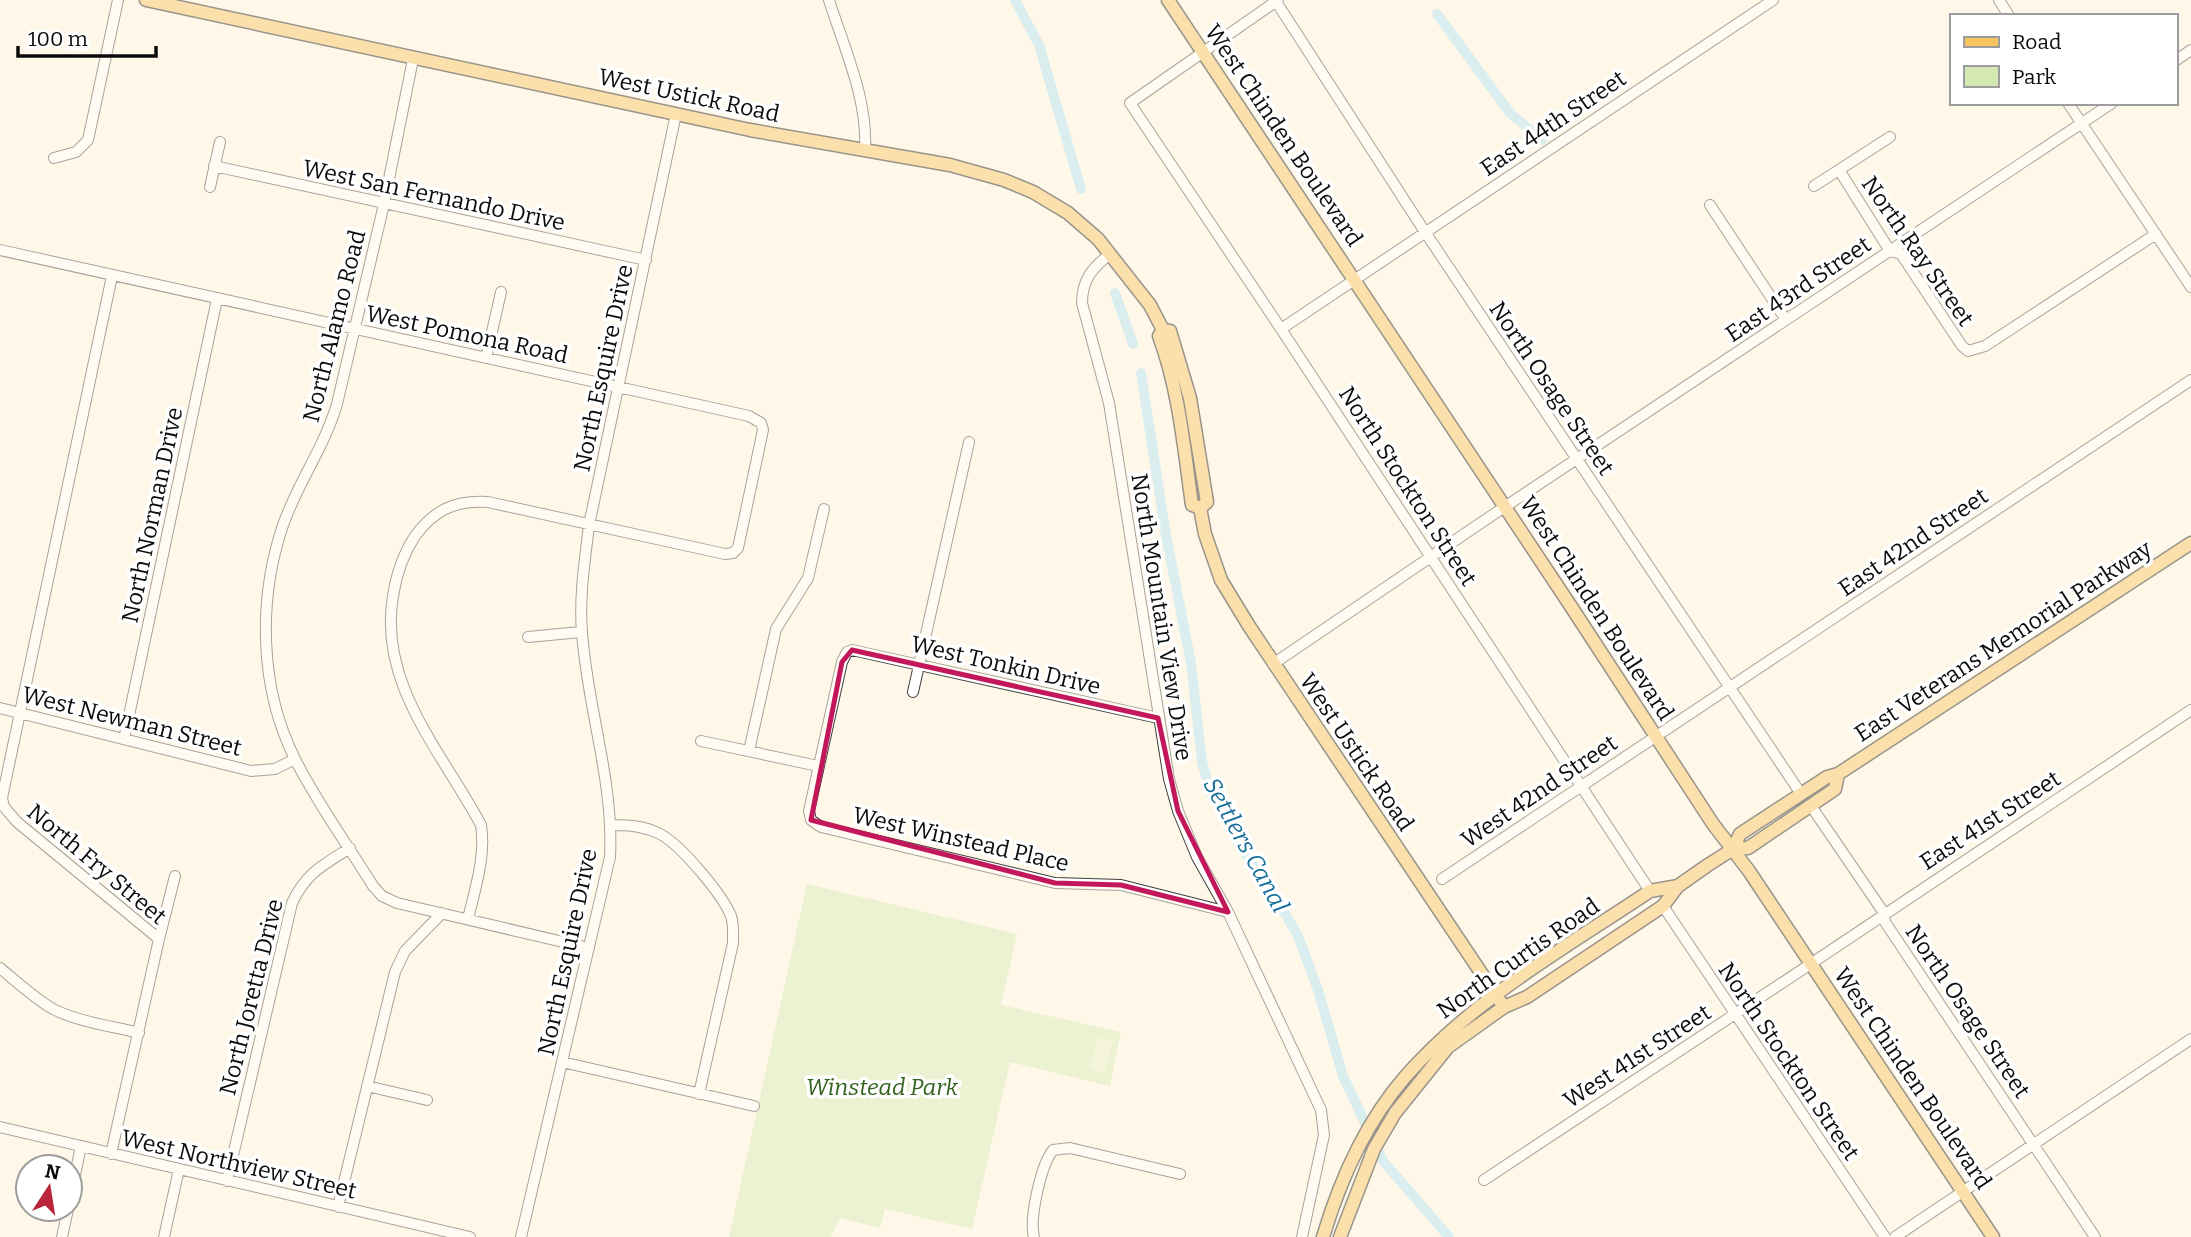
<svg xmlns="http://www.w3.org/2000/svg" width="2191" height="1237" font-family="Bitter,serif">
	<rect width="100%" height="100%" fill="#fff8e9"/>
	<path fill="#d4e8b4" d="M807,884L1017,934L1001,1005L1121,1032L1110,1086L1010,1062L972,1229L885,1209L880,1228L840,1218L831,1237H729Z"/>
	<path fill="#e5efc6" d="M1098,1037L1113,1041L1105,1073L1090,1069Z"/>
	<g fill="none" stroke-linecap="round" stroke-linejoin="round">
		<path stroke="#aee2f5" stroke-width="10" d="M1015,0L1039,45L1081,189
			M1437,14L1510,113L1542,140
			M1115,293L1133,344
			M1141,373L1166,535L1191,663L1202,762L1211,793L1239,845L1279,903L1298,936L1318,990L1343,1076L1383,1161L1449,1237"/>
		<defs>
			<path id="minor" d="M829,0C844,48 868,99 865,150
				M1275,0L1425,232L1801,794
				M1278,0L1130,103L1281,329L1650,891
				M1999,0L2009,16
				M413,59L384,204L337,404C324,448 298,482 283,525C258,599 259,687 295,759C317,803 347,844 373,886L382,896L397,903L589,948
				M2175,61L2191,50
				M2068,103L2191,287
				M54,158L76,152L88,140L118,0
				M214,166L646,260
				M1839,170L1890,251L1901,254L1962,346L1968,351L1985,346L2156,234
				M1814,186L1890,137
				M210,187L220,142
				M1710,205L1786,320
				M0,250L749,416L761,423L763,430L738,548L733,553L725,554L488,502C455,500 434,510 415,536C404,553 396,576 393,596C378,684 442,752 481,825C486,856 475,889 468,919
				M1110,254C1092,268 1082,280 1082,303L1109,403L1169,779L1178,811L1197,857L1228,912L1321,1110L1324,1135L1302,1237
				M1281,329L1773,0
				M486,358L501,292
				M528,637L581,632
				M1273,664L1491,516L2112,103
				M913,692L969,442
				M0,708L251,771L275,769L295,759
				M1158,718L852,650L847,652L842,662L809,811L811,820L821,827L1055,883L1121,885L1228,912
				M124,739L217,299
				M701,741L818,766
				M749,751L776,629L808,578L824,509
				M1811,806L1884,913L1885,922L2095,1237
				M612,825C629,825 644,826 660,834C681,845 722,894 731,916C734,925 733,935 733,943L699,1094
				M1442,879L2191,380
				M1663,906L1885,1237
				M159,939L175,876
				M0,968C17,982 34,998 53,1009C79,1022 111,1026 139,1033
				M562,1062L754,1106
				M367,1086L427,1100
				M0,1127L470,1237
				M111,1154L159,939L17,822L4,807L2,798L112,276
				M1484,1180C1721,1025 1955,867 2191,710
				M227,1181L292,903C306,873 323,865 350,848
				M70,1199L81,1146
				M338,1207L395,972L405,951L442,913
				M62,1237L68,1209
				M164,1237L179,1169
				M521,1237L610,857C614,781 587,707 582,632C579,596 585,560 589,525L676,114
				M1034,1237C1029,1218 1041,1165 1053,1150L1070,1148L1180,1174
				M1895,1237L2191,1039"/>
			<path id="major" d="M146,0L750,130L950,165L1004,180L1033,192L1068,213L1098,239L1150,305L1163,330L1170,331L1190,398L1207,502L1200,508
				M1168,0L1572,608L1713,824L1749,871L1993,1237
				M1163,330L1159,336C1179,390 1184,448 1192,505L1200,508L1205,534L1221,580L1249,626L1504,1007
				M1733,849L1740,834L1827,777L1838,774L2191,543
				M1323,1237C1340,1180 1366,1122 1405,1077C1473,999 1565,948 1650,891L1678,886
				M1340,1237L1374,1149L1395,1113L1448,1047L1504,1007L1527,997L1663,906L1678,886L1708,865L1733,849L1748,848L1835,789L1838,774"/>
		</defs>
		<use href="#minor" stroke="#3e3e3e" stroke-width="12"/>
		<use href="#major" stroke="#1c1c1c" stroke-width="15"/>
		<use href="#minor" stroke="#fff" stroke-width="10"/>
		<use href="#major" stroke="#f7c460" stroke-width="12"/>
	</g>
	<path d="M0 0H2191V1237H0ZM852,650L1158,718L1178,811L1228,912L1121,885L1055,883L811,820L842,662Z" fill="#fff8e9" fill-opacity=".55" fill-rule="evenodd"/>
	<path fill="none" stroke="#c2185b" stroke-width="5" stroke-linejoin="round" d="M852,650L1158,718L1178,811L1228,912L1121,885L1055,883L811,820L842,662Z"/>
	<g text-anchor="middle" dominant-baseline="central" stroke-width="7" stroke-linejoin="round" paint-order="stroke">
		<g font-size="23" fill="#0b0b0b" stroke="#fff">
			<text transform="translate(689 95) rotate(12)">West Ustick Road</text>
			<text transform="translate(1553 123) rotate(-34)">East 44th Street</text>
			<text transform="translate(1284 135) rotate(56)">West Chinden Boulevard</text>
			<text transform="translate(434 195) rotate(12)">West San Fernando Drive</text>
			<text transform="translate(1918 251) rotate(55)">North Ray Street</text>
			<text transform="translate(1798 289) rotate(-34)">East 43rd Street</text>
			<text transform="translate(334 326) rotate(-76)">North Alamo Road</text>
			<text transform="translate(467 334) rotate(12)">West Pomona Road</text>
			<text transform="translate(603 368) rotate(-78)">North Esquire Drive</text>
			<text transform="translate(1552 388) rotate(56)">North Osage Street</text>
			<text transform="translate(1408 486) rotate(57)">North Stockton Street</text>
			<text transform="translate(152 515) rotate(-78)">North Norman Drive</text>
			<text transform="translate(1913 542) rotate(-34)">East 42nd Street</text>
			<text transform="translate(1597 608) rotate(57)">West Chinden Boulevard</text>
			<text transform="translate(1162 617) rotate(81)">North Mountain View Drive</text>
			<text transform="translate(2003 641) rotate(-33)">East Veterans Memorial Parkway</text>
			<text transform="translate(1006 665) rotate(13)">West Tonkin Drive</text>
			<text transform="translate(132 721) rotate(14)">West Newman Street</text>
			<text transform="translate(1357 752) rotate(56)">West Ustick Road</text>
			<text transform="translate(1539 791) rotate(-34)">West 42nd Street</text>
			<text transform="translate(1990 820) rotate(-33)">East 41st Street</text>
			<text transform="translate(961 839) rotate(13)">West Winstead Place</text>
			<text transform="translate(97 864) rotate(40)">North Fry Street</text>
			<text transform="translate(567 952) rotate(-78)">North Esquire Drive</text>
			<text transform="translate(1518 958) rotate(-35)">North Curtis Road</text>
			<text transform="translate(251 997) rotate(-76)">North Joretta Drive</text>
			<text transform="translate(1968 1011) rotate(56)">North Osage Street</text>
			<text transform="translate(1637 1056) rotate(-33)">West 41st Street</text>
			<text transform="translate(1789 1061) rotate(56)">North Stockton Street</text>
			<text transform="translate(1913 1078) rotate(56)">West Chinden Boulevard</text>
			<text transform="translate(239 1164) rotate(13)">West Northview Street</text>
		</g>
		<g font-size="23" font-style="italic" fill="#32611d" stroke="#fff">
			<text x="882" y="1087">Winstead Park</text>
		</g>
		<g font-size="24" font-style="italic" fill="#166e9a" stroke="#fff">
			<text transform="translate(1246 845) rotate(61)">Settlers Canal</text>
		</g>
	</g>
	<rect x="1950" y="14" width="228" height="91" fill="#ffffff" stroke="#9d9d9d" stroke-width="2"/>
	<rect x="1964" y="37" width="35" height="10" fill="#f7c460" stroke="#9d9d9d" stroke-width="2"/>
	<text x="2012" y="49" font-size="21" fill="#0b0b0b">Road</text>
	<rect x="1964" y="66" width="35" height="21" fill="#d4e8b4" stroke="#9d9d9d" stroke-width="2"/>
	<text x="2012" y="84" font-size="21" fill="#0b0b0b">Park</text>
	<g transform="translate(49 1188) rotate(12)"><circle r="33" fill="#ffffff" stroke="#9d9d9d" stroke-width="2"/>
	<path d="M0-5L12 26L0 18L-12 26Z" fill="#b9253b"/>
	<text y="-10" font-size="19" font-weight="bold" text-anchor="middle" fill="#0b0b0b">N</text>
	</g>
	<path d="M18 46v10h138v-10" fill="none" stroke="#0b0b0b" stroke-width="3.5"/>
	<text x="28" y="46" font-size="21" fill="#0b0b0b" stroke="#ffffff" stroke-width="5" paint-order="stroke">100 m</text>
</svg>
